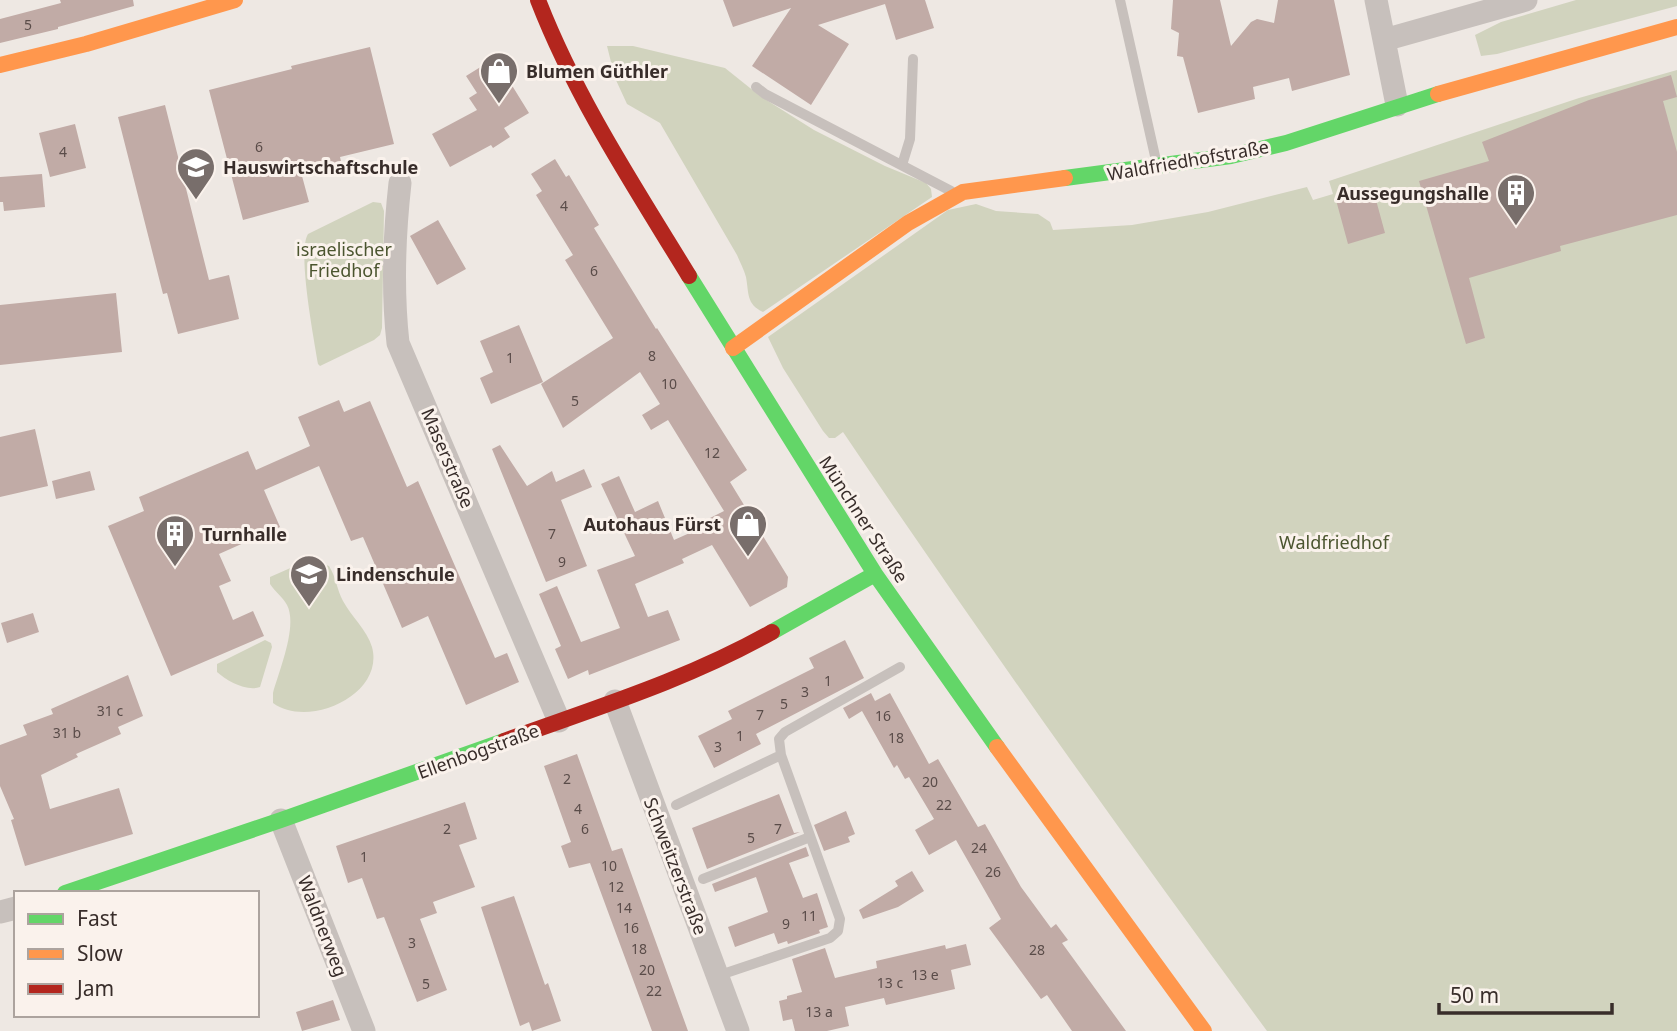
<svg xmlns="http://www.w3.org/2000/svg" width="1677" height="1031" font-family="'Noto Sans',sans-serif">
	<rect width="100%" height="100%" fill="#eee8e3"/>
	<path fill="#d1d3be" d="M1576,0H1677V6L1497,54L1481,56L1475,35L1501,22Z
		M607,46H633L725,68L760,96L814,130L885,166L926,183L931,189L932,197L763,312C746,304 749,293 746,277C744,270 740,262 737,255L660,123L627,104L615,78Z
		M1677,70V1031H1267C1122,834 980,635 843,432L835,438H829L823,431L783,368L768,337L948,210L976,204L996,211L1038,214L1050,222L1053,230L1132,225L1208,212L1307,187L1313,200L1333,194L1329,181L1579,98Z
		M373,202L381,203L384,211L382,328L380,335L374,340L320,366L318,364C314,339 297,251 308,234Z
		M320,563L329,566C336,577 337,590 343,601C351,616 367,630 372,647C385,695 308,729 273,703V693C279,671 298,626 287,605C283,597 275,592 270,584V577L295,566Z
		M265,640L271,643L272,647L260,687C247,692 227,681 217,672V664Z"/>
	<path fill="#c1aba6" d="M60,0H133L134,6L58,27V29L0,43V19L61,3Z
		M723,0H925L934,28L896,40L885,4L818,25L849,44L811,105L752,66L791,8L733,27Z
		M1173,0H1220L1231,46L1251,22L1257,19L1274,23L1278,0H1334L1350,75L1292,91L1289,78L1253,87L1255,99L1198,113L1183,57L1177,56L1179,33L1171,29Z
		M370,47L394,144L340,157L342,166L302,176L309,202L243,220L209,90L292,69L291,66Z
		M495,58L529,113L504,128L510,137L493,148L491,145L450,167L432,134L477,110L469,98L477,93L466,76Z
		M1671,75L1677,97L1663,101L1677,152V215L1560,246L1561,251L1469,278L1485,338L1466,344L1419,181L1489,161L1482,142L1589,100Z
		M165,105L209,280L229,275L239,319L178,334L167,293L163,294L118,117Z
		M75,124L86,168L50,177L39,133Z
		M555,159L566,177L569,175L599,225L594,228L656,329L657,328L747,470L730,482L788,577L787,587L750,607L712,545L682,559L684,563L635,584L648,617L668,610L680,640L589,675L588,670L568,679L555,649L561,646L539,594L557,586L581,642L620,628L597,570L635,556L601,484L619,476L635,512L658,501L674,540L712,523L710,518L724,511L668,420L651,430L642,415L660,404L640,372L563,428L541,384L613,338L565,260L573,255L536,195L542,191L531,174Z
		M42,174L45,207L4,211L3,202H0V177Z
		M1373,189L1385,233L1348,244L1336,200Z
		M438,220L466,269L437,285L410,236Z
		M116,293L122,352L0,365V305Z
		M519,325L543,382L491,404L480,378L493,372L480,341Z
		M339,400L344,412L370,401L407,487L418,481L495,658L507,653L519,682L466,705L428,616L402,628L363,537L351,541L319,466L264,490L280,527L219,554L231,581L219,586L233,620L253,611L264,636L171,676L108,526L144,511L139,497L248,451L256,470L310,446L298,417Z
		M35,429L48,486L0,497V437Z
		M500,445L527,486L552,471L556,482L584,469L592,487L561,500L587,566L546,582L492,449Z
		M90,471L95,490L56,499L52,481Z
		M33,613L39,632L7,643L1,623Z
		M845,640L864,678L756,734L761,744L714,768L698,736L732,719L728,711L814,668L809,658Z
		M128,675L143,716L118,727L121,734L76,754L78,757L41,775L50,809L119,788L133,834L25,866L11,820L14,819L0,786V745L27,735L23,725L53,714L51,709Z
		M871,693L875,701L890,693L929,764L938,759L978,827L985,824L1021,887L1051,928L1056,924L1068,940L1062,943L1126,1031H1072L1047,995L1041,999L989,928L1001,919L956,840L929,855L915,830L934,819L909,777L905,779L897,765L894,768L862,711L849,719L843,708Z
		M577,754L612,851L622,848L688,1031H652L590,863L569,868L561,846L571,842L544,766Z
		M779,794L794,833L800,832L707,869L692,828Z
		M465,802L477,839L459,845L475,887L433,902L437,913L420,919L447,990L417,1002L384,917L377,919L362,878L348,883L336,846Z
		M846,811L855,834L848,837L850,842L824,851L814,825Z
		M806,847L809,856L789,863L803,898L817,893L828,927L819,930L820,933L788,944L787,941L778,944L774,933L735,947L728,927L768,912L756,877L715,892L712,884Z
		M912,871L924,891L898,907L863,919L859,910L898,886L895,881Z
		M514,896L545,985L548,983L561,1021L532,1031L529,1022L520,1026L481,907Z
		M966,944L971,965L951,970L955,989L886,1005L884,998L845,1007L849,1026L827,1031H795L792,1019L783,1021L779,1001L787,999V996L802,992L792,959L825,948L835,978L877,968L876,961L945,945L946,949Z
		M333,1000L340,1020L302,1031L296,1012Z"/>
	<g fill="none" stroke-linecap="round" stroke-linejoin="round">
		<path stroke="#c7c0bc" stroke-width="10" d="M1120,0L1157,165
			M756,87L765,94L951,191
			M902,165L910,139L913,59
			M676,805L781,755
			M703,879L810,837
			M717,976L830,938L838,931L840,919L781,755L779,739L785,732L900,667"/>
		<path stroke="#c7c0bc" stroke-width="23" d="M1376,0L1397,105
			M1384,40L1526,0
			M400,183C394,237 392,289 398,343L559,721
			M615,701L738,1031
			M281,820L364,1031
			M0,912L16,908"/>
		<path stroke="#63d668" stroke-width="16" d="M1065,178L1231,156L1286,143L1438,94
			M689,276L875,574L997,747
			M772,632L875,574
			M65,893L281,820L504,741"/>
		<path stroke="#ff974d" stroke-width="16" d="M0,65L86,44L235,0
			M1438,94L1677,27
			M733,348L908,223L963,192L1065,178
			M997,747L1204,1031"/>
		<path stroke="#b3261e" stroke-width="16" d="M538,0C576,98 634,186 689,276
			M504,741C595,708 687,680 772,632"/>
	</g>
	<defs>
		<symbol id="shop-pin" viewBox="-11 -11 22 30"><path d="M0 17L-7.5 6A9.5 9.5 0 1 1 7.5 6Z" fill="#786e6b" stroke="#faf2ec"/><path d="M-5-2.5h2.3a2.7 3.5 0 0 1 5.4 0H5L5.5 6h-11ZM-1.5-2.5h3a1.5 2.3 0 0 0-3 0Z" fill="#fff"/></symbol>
		<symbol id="school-pin" viewBox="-11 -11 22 30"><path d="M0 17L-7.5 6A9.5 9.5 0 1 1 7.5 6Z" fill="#786e6b" stroke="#faf2ec"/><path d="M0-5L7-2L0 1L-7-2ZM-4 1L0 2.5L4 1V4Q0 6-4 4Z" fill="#fff"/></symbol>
		<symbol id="building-pin" viewBox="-11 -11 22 30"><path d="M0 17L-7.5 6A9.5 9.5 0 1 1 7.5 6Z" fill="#786e6b" stroke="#faf2ec"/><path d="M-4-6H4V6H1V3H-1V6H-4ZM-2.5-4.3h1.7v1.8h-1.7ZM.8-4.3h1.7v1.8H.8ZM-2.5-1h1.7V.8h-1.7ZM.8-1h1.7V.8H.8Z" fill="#fff"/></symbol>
	</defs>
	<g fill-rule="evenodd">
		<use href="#shop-pin" x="477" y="49" width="44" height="60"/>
		<use href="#school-pin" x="174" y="145" width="44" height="60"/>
		<use href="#building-pin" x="1494" y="171" width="44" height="60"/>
		<use href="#shop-pin" x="726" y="502" width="44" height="60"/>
		<use href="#building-pin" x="153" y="512" width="44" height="60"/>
		<use href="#school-pin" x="287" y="552" width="44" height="60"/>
	</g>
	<g text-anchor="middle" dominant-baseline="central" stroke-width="6" stroke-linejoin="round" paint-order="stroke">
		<g font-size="14" fill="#5a4c49">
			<text x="28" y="24">5</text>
			<text x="259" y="146">6</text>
			<text x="63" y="151">4</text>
			<text x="564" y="205">4</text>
			<text x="594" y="270">6</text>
			<text x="652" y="355">8</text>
			<text x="510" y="357">1</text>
			<text x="669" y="383">10</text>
			<text x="575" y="400">5</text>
			<text x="712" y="452">12</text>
			<text x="552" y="533">7</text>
			<text x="562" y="561">9</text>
			<text x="828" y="680">1</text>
			<text x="805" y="691">3</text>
			<text x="784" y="703">5</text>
			<text x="110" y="710">31 c</text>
			<text x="760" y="714">7</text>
			<text x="883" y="715">16</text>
			<text x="67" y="732">31 b</text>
			<text x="740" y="735">1</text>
			<text x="896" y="737">18</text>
			<text x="718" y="746">3</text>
			<text x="567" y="778">2</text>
			<text x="930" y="781">20</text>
			<text x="944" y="804">22</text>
			<text x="578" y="808">4</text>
			<text x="447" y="828">2</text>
			<text x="585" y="828">6</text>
			<text x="778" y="828">7</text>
			<text x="751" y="837">5</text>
			<text x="979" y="847">24</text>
			<text x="364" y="856">1</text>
			<text x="609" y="865">10</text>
			<text x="993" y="871">26</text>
			<text x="616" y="886">12</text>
			<text x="624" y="907">14</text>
			<text x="809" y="915">11</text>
			<text x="786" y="923">9</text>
			<text x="631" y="927">16</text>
			<text x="412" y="942">3</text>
			<text x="639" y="948">18</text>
			<text x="1037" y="949">28</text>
			<text x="647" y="969">20</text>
			<text x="925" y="974">13 e</text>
			<text x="890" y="982">13 c</text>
			<text x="426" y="983">5</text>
			<text x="654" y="990">22</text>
			<text x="819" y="1011">13 a</text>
		</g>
		<g font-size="18" font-weight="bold" fill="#382d2a" stroke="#faf2ec" text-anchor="start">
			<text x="526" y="71">Blumen Güthler</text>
			<text x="223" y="167">Hauswirtschaftschule</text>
			<text x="1489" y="193" text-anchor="end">Aussegungshalle</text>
			<text x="721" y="524" text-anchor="end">Autohaus Fürst</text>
			<text x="202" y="534">Turnhalle</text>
			<text x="336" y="574">Lindenschule</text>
		</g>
		<g font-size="18" fill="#382d2a" stroke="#faf2ec">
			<text transform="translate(1188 160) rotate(-10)">Waldfriedhofstraße</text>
			<text transform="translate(448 458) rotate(67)">Maserstraße</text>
			<text transform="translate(864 519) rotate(57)">Münchner Straße</text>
			<text transform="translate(478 751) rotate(-20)">Ellenbogstraße</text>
			<text transform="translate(676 866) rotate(69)">Schweitzerstraße</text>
			<text transform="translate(323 926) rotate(69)">Waldnerweg</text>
		</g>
		<g font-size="18" fill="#4b552f" stroke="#faf2ec">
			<text x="344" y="249">israelischer<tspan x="344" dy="21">Friedhof</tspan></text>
			<text x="1334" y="542">Waldfriedhof</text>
		</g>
	</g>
	<rect x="14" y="891" width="245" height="126" fill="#faf2ec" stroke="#aca39e" stroke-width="2"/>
	<rect x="28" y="914" width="35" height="10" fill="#63d668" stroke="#aca39e" stroke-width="2"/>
	<text x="77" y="926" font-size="21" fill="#382d2a">Fast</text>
	<rect x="28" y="949" width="35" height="10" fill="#ff974d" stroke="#aca39e" stroke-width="2"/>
	<text x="77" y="961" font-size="21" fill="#382d2a">Slow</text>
	<rect x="28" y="984" width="35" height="10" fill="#b3261e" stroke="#aca39e" stroke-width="2"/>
	<text x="77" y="996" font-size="21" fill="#382d2a">Jam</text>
	<path d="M1439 1003v10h173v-10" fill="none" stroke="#382d2a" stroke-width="3.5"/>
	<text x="1450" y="1003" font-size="21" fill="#382d2a" stroke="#faf2ec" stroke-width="5" paint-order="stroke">50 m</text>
</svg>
